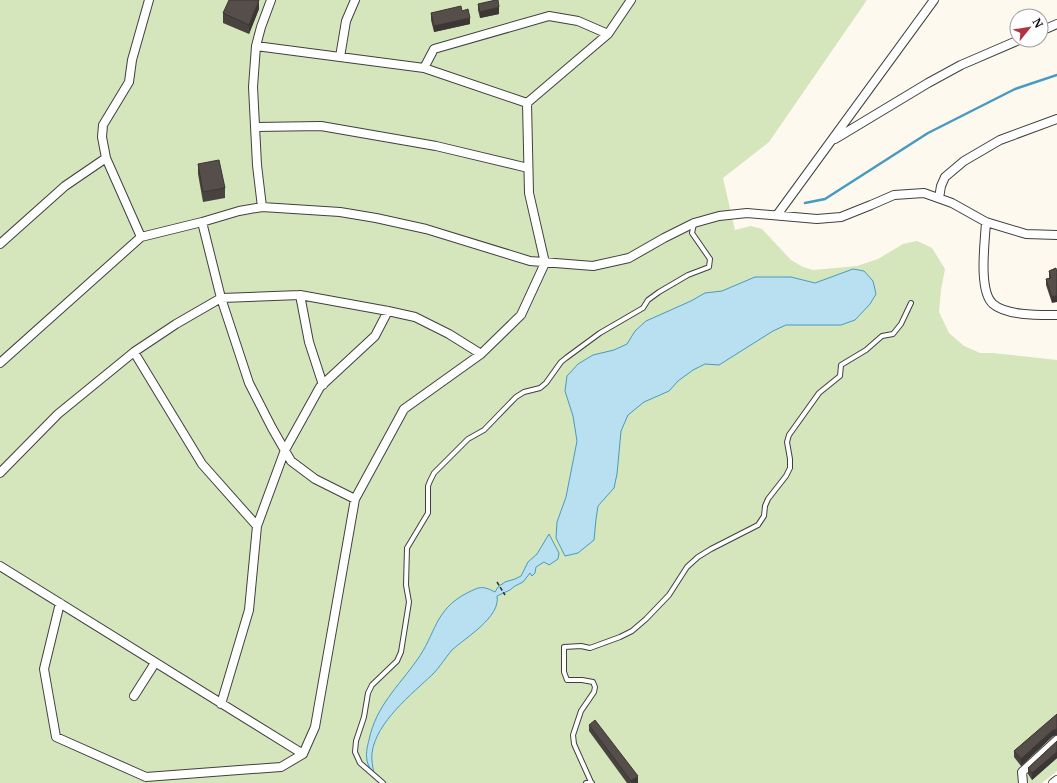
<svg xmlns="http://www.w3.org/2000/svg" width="1057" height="783" font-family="Merriweather,serif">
	<rect width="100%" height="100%" fill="#fdf9ef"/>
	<path fill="#d5e5bc" d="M0,0H867L769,142L723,178L735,230L751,226L762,229L791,260L803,267L813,270L857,266L878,259L903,244L917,241L932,248L945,269L941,290L939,312L949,333L964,346L980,353H994L1057,360V771L1042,783H0Z"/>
	<path fill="#b9e0f0" stroke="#479ac0" d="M853,269L864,271L873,281L876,294L870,304L855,320L841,325H786L773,331L719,365L705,364L693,370L678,381L669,391L644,402L628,415L621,431L617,474L614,488L598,506L596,519L594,540L578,553L565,556L556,538L557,522L566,497L577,441L573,416L565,391L567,376L578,364L593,355L614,350L627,344L635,331L646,321L691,301L705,293L722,291L755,277H791L815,283Z
		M549,534L559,553L558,559L549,565L544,562L536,567L535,573L532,576L530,573L523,582L515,586L510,590L497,596C501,617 465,638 452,650C445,658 440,667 433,674C412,694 376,722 372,753C371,760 373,767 374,774C372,771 369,767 368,764C365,756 367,747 369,740C376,706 398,687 417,660C436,634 434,610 467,593C479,587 482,585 495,592L498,587L505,582L515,579L521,576L528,562L537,554Z"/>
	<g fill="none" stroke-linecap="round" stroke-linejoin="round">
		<path stroke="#479ac0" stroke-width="2.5" d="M805,203L825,199L928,133L1015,89L1057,75"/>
		<defs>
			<path id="service" d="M591,782L574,744L573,735L581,711L594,692L595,687L593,682L582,680H567L564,672V647L581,646L590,648L620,637L632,631L646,619L669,595L687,567L698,557L711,549L758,525L764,516L765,506L768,499L786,476L790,468V459L787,442L789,435L819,393L840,376L841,365L866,350L882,336L893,334L901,324L911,303
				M383,783L360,763L355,752L356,741L364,717L368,693L372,685L397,661L401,652L409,602L406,585L407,548L428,513V486L430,481L434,473L468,439L484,430L516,397L524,392L540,388L546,383L561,362L566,358L600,333L643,308L648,300L659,292L688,275L709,267L710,259L692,233L694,224
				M586,783H592"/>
			<path id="minor" d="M1041,31L1057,24
				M256,46L424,68L527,103
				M340,57L346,21L355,0
				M424,68L434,49L549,16L578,21L608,34
				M256,127L321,126L436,146L528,168
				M835,139L928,83L961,65L1019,40
				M939,198L941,186L945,177L964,161L1000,140L1057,119
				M262,207L257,165L253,87L256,46L261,27L271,0
				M777,215L934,0
				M202,222L221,298L249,383L272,428L291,461L315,479L355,499
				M986,222C985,241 978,291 993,304C1007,316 1040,315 1057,315
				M141,237L106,158L102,137L103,125L129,82L132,60L149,0
				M0,244L65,186L106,158
				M300,295L309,342L323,385
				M134,352L202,464L257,526
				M0,363L141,237L202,222L239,211L262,207L340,212L376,218L426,229L530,261L593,266L629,258L664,238L694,223L719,216L747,213L817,219L841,217L871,205L894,195L924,193L952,203L986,222L1026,234L1057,235
				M0,473L58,414L134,352L176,324L221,298L300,295L388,311L415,317L449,334L481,354
				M0,566L303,754
				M60,603L44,669L56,737L146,777L281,767L303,754L315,727L355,499L404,409L481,354L521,315L545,263L529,193L527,103L608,34L631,0
				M134,696L155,663
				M221,704L249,610L257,526L285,450L320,387L375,336L388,311
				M1023,783L1022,772L1057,740
				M1053,783L1057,780"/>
		</defs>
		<use href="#service" stroke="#404040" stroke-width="6"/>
		<use href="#minor" stroke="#404040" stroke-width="10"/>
		<path stroke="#2f2f2f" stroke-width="1.5" stroke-dasharray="4 2" stroke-linecap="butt" d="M497,582L505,595"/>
		<use href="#service" stroke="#fff" stroke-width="4"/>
		<use href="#minor" stroke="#fff" stroke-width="8"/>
	</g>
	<path fill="#494340" d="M478,4L499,14L480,18L478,10Z
		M259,9L249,34L223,23V13Z
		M462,11L470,24L434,32L431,20V13Z
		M198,164L225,188V198L203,202L198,174Z
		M1056,268L1052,303L1046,285V279L1049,278V271Z
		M1057,714V735L1053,736L1021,766L1014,757V751Z
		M589,725L638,783H627L589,731Z
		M1057,741V758L1032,780L1028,774V768Z"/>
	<path fill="#3c3734" d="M259,0V9L249,34V25Z
		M499,7V14L480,18V12Z
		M470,18V24L434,32V26Z
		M1057,295V302L1052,303V297Z
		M1057,729V735L1053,736L1021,766V759L1053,730Z
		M1057,752V758L1032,780V773Z
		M638,776V783H631V781Z"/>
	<path fill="#554e4b" stroke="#3c3734" d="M229,0H259L249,25L223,13Z
		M496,0H498L499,7L480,12L478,4Z
		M461,6L462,11L468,9L470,18L434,26L431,13Z
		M219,160L225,188L203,192L198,164Z
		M1056,268L1057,273V295L1052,297L1046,279L1051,278L1049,271Z
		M1057,714V729L1053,730L1021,759L1014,751Z
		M595,720L638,776L631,781L589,725Z
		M1057,741V752L1032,773L1028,768Z"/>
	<g transform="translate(1029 28) rotate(60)"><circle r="19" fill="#ffffff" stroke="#9e9e9e"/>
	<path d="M0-3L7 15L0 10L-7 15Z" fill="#b03343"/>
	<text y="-6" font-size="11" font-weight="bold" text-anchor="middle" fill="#0d0d0d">N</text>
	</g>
</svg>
